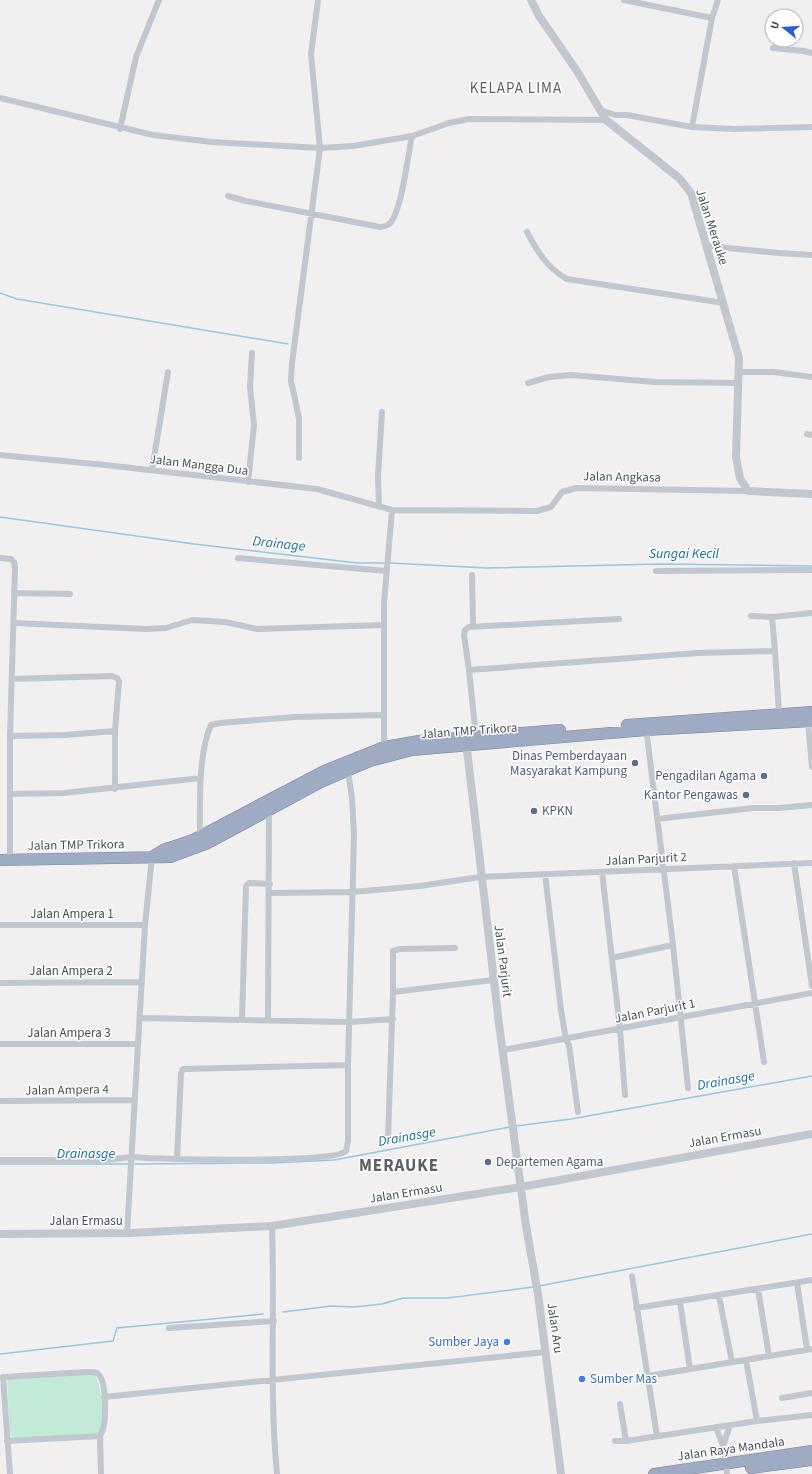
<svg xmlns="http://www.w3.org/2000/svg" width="812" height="1474" font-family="'Source Sans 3',sans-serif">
	<rect width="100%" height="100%" fill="#f1efef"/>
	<path fill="#c2ead7" d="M94,1374C101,1380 105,1419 102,1428C101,1430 98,1433 97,1436L17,1440L12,1437L10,1433L7,1379Z"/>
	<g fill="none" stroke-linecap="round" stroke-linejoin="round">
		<path stroke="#93c7e3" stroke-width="1.5" d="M0,293L17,299L288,344
			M0,517L194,544L357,563H386
			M390,563L487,568L660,564L812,566
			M516,1126L571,1119L812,1076
			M0,1164H130
			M133,1164L270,1163L334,1160L510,1127
			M539,1286L812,1234
			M283,1312L331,1306L354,1307L382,1304L403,1298H448L533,1287
			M0,1354L113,1341L117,1328L263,1314"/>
		<defs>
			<path id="trunk" d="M627,725L812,712
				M152,857L163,850L193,840L324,771L384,747L419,741L560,730
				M0,860L170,857L208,843L321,782L370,761L412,750L646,730L812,721
				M751,1468L812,1460
				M654,1474L812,1451"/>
		</defs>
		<use href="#trunk" stroke="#7786a4" stroke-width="12"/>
		<path stroke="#c1c7cf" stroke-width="6" d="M624,0L712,18
			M773,48L804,51L812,53
			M0,98L153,135L212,142L320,148L353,146L412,136L449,123L469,119L606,120
			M600,110L615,115H627L692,127L734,129L812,127
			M692,127L712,18L718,0
			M120,129L136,57L159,0
			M228,196L246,201L380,227C385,226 388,226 391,222C402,208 408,155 412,136
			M527,232C537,251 547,268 567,279L724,303
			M707,246L779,253L812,255
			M739,372H774L812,377
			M528,383L549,377L571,375L654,382L739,383
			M807,434L812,435
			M0,455L105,465L317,489L392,510L537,511L551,507L562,492L576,488L748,491
			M299,458V418L291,381L292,363L320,148L311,54L318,0
			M152,470L168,372
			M248,482L254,425L250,387L252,353
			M379,506L378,476L382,412
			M0,558L11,559L14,562L15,568L10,736V860
			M238,558L386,571
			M656,571L812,570
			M472,575L473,626
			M15,593L70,594
			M751,616L772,617L812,613
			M772,617L775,651
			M619,619L469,627L465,630L464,635L469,670L698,653L775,651L779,713
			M14,623L146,629L166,628L192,620L225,622L257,629L383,625
			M469,670L476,737
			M12,679L112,676L117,678L119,681L115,731V789
			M808,722L812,767
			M646,728L673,945L688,1088
			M10,736L65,735L115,731
			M384,747V603L392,510
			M10,794L64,793L201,778
			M657,819L753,808H779L812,805
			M200,836C200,805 198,753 211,725L220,723L295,717L383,715
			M794,863L812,986
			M734,866L764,1062
			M602,872L620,1029L625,1095
			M545,874L561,1010L566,1040L569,1045L578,1112
			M270,893L353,892L420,886L480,877L812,863
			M0,925H145
			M612,958L673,945
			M0,983L142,982
			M393,992V951L400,949L455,948
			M140,1018L349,1022L393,1019
			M242,1020L246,886L249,883L270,884
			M268,1020L269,809
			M0,1044H137
			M503,1050L812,993
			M0,1101L134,1100
			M388,1139L393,992L493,980
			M177,1159L181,1073L183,1069L348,1065
			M0,1160H107L130,1157C159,1159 332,1164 346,1151L348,1141V1065L354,835L352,798L348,771
			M272,1226C275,1309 269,1392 277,1474
			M127,1233L145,925L152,857
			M632,1276L657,1436
			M797,1283L807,1349
			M758,1289L769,1356
			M719,1296L732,1362
			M680,1302L690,1369
			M636,1308L812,1280
			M169,1328L274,1321
			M746,1360L757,1421
			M648,1376L812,1349
			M104,1397L546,1352
			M782,1398L812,1393
			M620,1404L626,1441
			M716,1427L723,1446
			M100,1436L101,1474
			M7,1441L100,1436C107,1427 107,1384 99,1375C96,1371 92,1372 87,1372L3,1377L10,1474
			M615,1441H626L757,1421L812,1415
			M727,1474L723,1446L730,1425"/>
		<path stroke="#c1c7cf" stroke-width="8" d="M531,0L539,16L577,71L606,120L679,178L691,193L739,358L736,457L740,478L748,491L812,494
			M466,741L499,1024L526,1226L538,1294L561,1474
			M0,1234L130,1233L272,1226L521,1187L812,1134"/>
		<use href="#trunk" stroke="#9eabc2" stroke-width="11"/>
	</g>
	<g fill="#5c6f8a" stroke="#fff" stroke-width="1.5">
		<circle cx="635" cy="763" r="4"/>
		<circle cx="764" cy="776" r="4"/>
		<circle cx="746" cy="795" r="4"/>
		<circle cx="534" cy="811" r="4"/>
		<circle cx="488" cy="1162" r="4"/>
	</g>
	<g fill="#3f7fe0" stroke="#fff" stroke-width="1.5">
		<circle cx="507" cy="1342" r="4"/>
		<circle cx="582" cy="1379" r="4"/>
	</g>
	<g text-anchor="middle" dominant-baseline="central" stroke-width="3" stroke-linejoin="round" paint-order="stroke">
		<g font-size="13" fill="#494f5a" stroke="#fff">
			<text transform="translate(712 227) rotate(72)">Jalan Merauke</text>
			<text transform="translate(199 465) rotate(7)">Jalan Mangga Dua</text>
			<text transform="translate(622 477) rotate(1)">Jalan Angkasa</text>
			<text transform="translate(469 731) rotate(-4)">Jalan TMP Trikora</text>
			<text transform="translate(76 845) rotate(-1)">Jalan TMP Trikora</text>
			<text transform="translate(646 859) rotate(-3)">Jalan Parjurit 2</text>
			<text x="72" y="914">Jalan Ampera 1</text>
			<text transform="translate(503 961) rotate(83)">Jalan Parjurit</text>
			<text x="71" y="971">Jalan Ampera 2</text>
			<text transform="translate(655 1011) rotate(-11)">Jalan Parjurit 1</text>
			<text x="69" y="1033">Jalan Ampera 3</text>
			<text transform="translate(67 1090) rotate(-1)">Jalan Ampera 4</text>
			<text transform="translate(725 1137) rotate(-10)">Jalan Ermasu</text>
			<text transform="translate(406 1193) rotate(-9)">Jalan Ermasu</text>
			<text x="86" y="1221">Jalan Ermasu</text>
			<text transform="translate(555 1328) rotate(82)">Jalan Aru</text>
			<text transform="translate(731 1449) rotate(-8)">Jalan Raya Mandala</text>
		</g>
		<g font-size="13" fill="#4e5e75" stroke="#fff" text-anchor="end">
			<text x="627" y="756">Dinas Pemberdayaan<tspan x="627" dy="15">Masyarakat Kampung</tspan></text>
			<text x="756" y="776">Pengadilan Agama</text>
			<text x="738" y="795">Kantor Pengawas</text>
			<text x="542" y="811" text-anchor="start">KPKN</text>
			<text x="496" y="1162" text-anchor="start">Departemen Agama</text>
		</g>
		<g font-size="13" fill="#366cbe" stroke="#fff" text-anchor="end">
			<text x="499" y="1342">Sumber Jaya</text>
			<text x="590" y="1379" text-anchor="start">Sumber Mas</text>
		</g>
		<g font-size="14" font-style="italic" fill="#1b6e9b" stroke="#fff">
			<text transform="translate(279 544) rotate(6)">Drainage</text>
			<text x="684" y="554">Sungai Kecil</text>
			<text transform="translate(726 1081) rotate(-10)">Drainasge</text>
			<text transform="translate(407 1137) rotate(-10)">Drainasge</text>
			<text x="86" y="1154">Drainasge</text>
		</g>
		<g font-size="15" letter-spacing="1" fill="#5c5e63" stroke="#fff">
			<text x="516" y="88">KELAPA LIMA</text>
		</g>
		<g font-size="17" font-weight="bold" letter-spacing="1" fill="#5c5e63" stroke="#fff">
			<text x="399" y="1166">MERAUKE</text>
		</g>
	</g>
	<g transform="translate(784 28) rotate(287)"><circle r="19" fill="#ffffff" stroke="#b6b9bd"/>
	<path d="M0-3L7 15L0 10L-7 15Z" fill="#2c5cce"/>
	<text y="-6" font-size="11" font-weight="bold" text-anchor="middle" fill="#494f5a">U</text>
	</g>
</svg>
